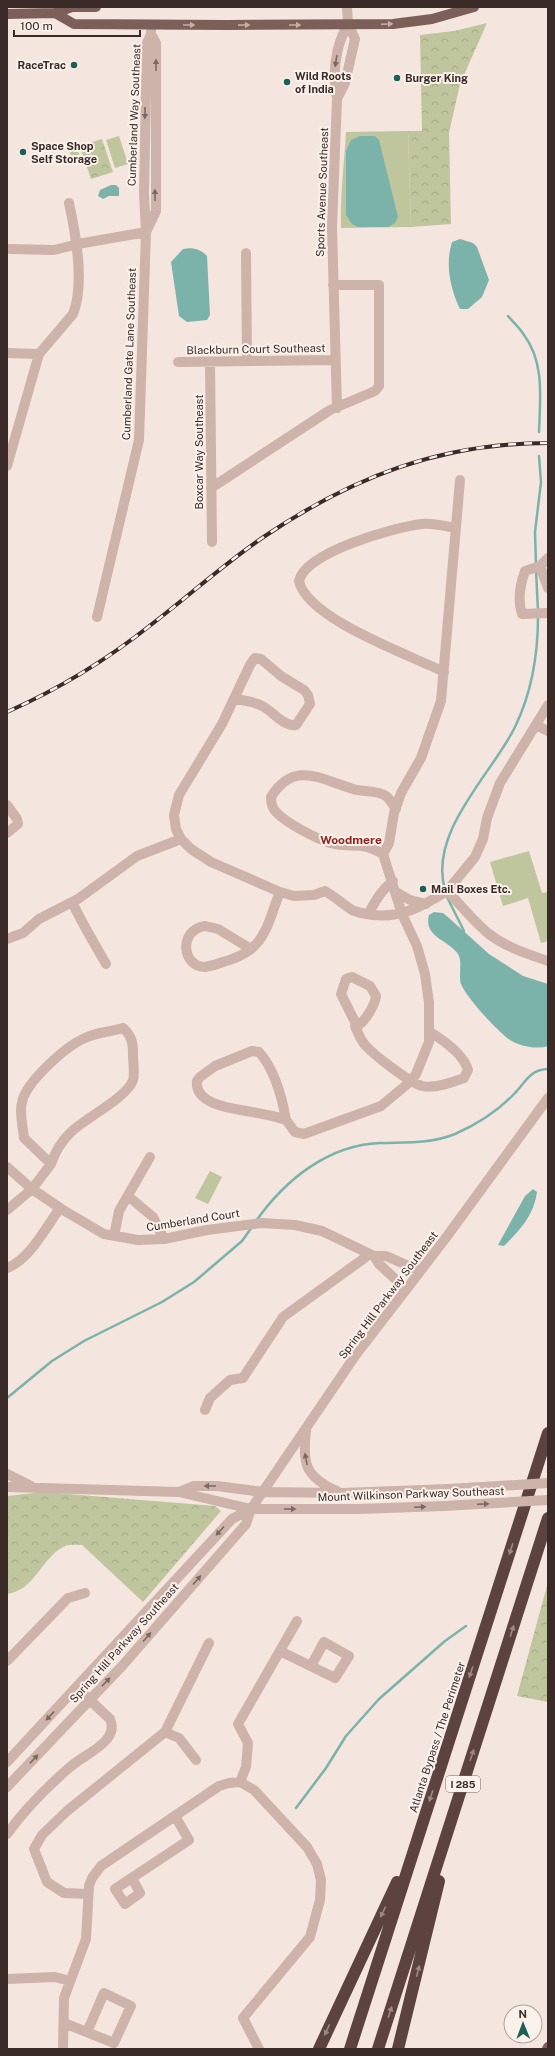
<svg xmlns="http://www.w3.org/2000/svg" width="555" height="2056" font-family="'Public Sans',sans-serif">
	<defs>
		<pattern id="forest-crowns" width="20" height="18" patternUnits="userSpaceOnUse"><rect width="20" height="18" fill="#bfc59d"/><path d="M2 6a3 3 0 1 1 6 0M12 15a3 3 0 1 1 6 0" fill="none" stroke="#a5a987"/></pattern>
	</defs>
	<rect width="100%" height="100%" fill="#f4e6de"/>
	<path fill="#bfc59d" d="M408,131L411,227L341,228C340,195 344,164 346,132Z
		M119,136L128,164L115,168L106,140Z
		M77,147L81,162L73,164L69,149Z
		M529,851L542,893L548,892V941L541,943L528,898L503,906L490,862Z
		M210,1171L222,1177L208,1204L195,1198Z"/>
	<path fill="url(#forest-crowns)" d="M487,23L460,84L449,133L451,224L411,227L408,131H422L420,35L454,31Z
		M102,139L113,172L91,179L80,146Z
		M43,1492L215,1506L221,1511L143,1602L82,1545C76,1545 68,1544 63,1547C41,1559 34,1591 7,1594V1496Z
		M548,1582V1702L517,1696Z"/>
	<path fill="#7bb3ab" d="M360,136H375L379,140L398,217L395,223L388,227H358L352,224L346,215V151L351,140Z
		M111,185H116L119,188V196H109L103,199L98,196L100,190Z
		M460,239L473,243L477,247L489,280L482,297L468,309H460C450,288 445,264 452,242Z
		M183,249C192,247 201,249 207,256L210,315L207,320L187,322L179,316L171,262Z
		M434,912L443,913L449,918L489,954L523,976L548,984V1046C537,1050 519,1046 510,1040C497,1031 466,997 461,984C458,974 463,963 458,954C449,940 423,937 429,915Z
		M533,1189L537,1192C534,1215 520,1230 504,1246L498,1245L525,1196Z"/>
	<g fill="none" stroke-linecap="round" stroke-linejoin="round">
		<path stroke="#7bb3ab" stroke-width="2.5" d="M508,316C513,322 520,328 524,335C545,363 540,399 539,432
			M536,565L535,532L541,482L539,456
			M536,570L538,611
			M445,890C428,832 492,774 515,727C532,692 538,655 538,616
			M447,897L464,931
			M256,1221C285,1180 328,1145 380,1143C406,1142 430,1144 455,1134C478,1124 498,1111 515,1093C521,1087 525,1080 531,1075C535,1071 543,1069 548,1069
			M7,1398L52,1361L84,1341L162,1302L194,1282L242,1241L252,1227
			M296,1808L326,1768L346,1736L379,1699L445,1641L466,1626"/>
		<path stroke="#cdb3a9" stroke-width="10" d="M337,99L345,83L355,39L348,24L347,7
			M146,232L156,211V43L151,34
			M10,249L54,250L78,244L146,232
			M246,253L247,361
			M7,353L39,354L73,314C85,284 76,235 69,203
			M178,362L334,360
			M210,362L212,542
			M337,408L332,227L337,99C332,75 335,46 348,24
			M7,466L39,354
			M211,488L330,410L375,391L379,386V285H333
			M548,558L540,566L525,571C520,585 517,599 522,614L548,613
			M540,566L548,588
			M97,617L139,440L146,232L144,193L147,43L151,34V25
			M444,672C410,655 307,619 299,581C305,552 395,527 422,524C433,523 444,526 455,528
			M536,725L548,731
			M7,805L17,819L18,824L7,833
			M181,839L176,829L174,815L179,795L222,724L250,665L255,658L261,659L281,676L304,690L308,695L310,704L296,725C284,727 273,712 264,707C256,702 243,700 234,699
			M383,854C359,840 352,849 330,843C315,838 286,823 276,812C272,808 271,803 271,797C294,760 320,779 353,789C362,792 378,790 386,796C390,799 393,805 396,809
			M447,891L475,857L483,839L487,818L500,783L548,705
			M396,892L410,900L426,904
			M72,902C82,923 94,943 106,964
			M368,914C375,902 381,890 393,881
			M205,926L218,929L251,949C242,956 234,959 223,962C218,964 211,966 205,967C182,967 178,930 205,926Z
			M7,939L23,933L39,919L78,899L137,856L181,839L191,849L211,862L280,892L294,896L314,895L325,891C334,896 343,904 352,910C358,913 367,914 373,915C402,918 423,906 447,891C461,905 474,922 489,934C506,947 527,954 548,961
			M251,949C268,936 272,910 280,892
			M352,977L370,986L376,996C375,1005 365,1022 357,1026L341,994L346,979Z
			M355,1026C358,1033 360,1039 365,1045C375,1056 409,1082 422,1086C435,1089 453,1082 464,1078L468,1070C464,1055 443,1040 430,1032
			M123,1028C132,1036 133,1043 133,1055C133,1062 135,1073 133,1080C127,1098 83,1119 70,1133C61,1142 55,1152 51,1164L24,1138C23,1127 19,1113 22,1102C26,1082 66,1046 85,1038C97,1032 110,1032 123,1028Z
			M252,1051L259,1052C275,1070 282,1097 286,1120C275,1116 264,1114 252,1112C237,1109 194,1106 197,1081L200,1077L215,1066Z
			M286,1120L295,1132L304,1134L381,1106L411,1081L416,1074L429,1042V1003L425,974L417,946L402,914L383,854L389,843L394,813L401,793L421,758L441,701L460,480
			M7,1167L32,1189L63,1210L104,1234L138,1240L164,1239L207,1230L262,1223L295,1225L322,1231L374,1256H386L420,1271
			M128,1196L153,1217L164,1239
			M7,1210L32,1189L51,1164
			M114,1236L119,1211L150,1157
			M374,1256L379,1264L406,1289
			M7,1268C30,1259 46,1227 60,1208
			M205,1410L210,1398L230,1380L243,1378L283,1317L370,1254
			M306,1431C302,1463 305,1477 337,1491
			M7,1474L31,1486
			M7,1487L179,1492L251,1509H358L444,1506
			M179,1492L194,1486H217L263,1492L342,1493L448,1489
			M280,1651L335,1678L349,1656L324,1642L311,1666
			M7,1661L68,1598L85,1593
			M165,1732L179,1738L196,1760
			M7,1762L232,1519L251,1509
			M240,1782L246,1767L248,1743L238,1724L297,1621
			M7,1787L123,1665L246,1524L251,1509L355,1356L445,1239L548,1098
			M7,1834C25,1809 47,1787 70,1767C80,1758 100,1749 107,1739C112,1733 113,1726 110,1719L77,1688
			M132,1878L140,1893L125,1904L115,1889L189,1840L175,1816
			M88,1894L64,1893L47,1882L34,1849L42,1835L67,1811L165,1732L209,1643
			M7,1979L55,1977L70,1981
			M64,2023L114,2043L131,2006L104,1993L87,2032
			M63,2049L64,1998L86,1939L89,1886L92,1878L101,1866L219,1786L229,1783L240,1782L254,1790L307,1847L317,1864L321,1880L320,1900L310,1937L243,2018L259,2049"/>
		<path stroke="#7d5f5a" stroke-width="10" d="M55,13L74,24L227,25L393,24L432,19L474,7
			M7,14L55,13L72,7H96
			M547,2049L548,2047"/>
		<path stroke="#5c4340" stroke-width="12" d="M319,2049L397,1882
			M350,2049L548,1433
			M378,2049L548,1518
			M398,2049L439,1881"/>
		<defs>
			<path id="rail" d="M7,712C59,689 108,659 152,624C190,595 225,563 265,536C353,477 440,443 548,443"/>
		</defs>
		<use href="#rail" stroke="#3a2b29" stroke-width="4"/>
		<use href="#rail" stroke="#fbf1eb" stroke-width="2.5" stroke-dasharray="8" stroke-linecap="butt"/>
		<path stroke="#cdb3a9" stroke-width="10" d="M448,1489L548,1483
			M444,1506L548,1500"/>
	</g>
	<defs><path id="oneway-solid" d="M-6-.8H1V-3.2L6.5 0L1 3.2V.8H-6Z"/></defs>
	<g fill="#c2afaa">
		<use href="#oneway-solid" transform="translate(387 24) rotate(-2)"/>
		<use href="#oneway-solid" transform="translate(189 25)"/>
		<use href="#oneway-solid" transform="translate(244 25) rotate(-1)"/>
		<use href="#oneway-solid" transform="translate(295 25)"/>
	</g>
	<g fill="#7c6863">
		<use href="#oneway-solid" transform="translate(336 61) rotate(99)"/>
		<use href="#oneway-solid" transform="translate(156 65) rotate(-90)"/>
		<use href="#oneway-solid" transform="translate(145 113) rotate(91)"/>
		<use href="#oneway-solid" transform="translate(155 195) rotate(-91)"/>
		<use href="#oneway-solid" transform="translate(306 1459) rotate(-101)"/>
		<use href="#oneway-solid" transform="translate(210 1486) rotate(180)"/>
		<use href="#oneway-solid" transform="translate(483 1504) rotate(-3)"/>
		<use href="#oneway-solid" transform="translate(420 1507) rotate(-3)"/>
		<use href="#oneway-solid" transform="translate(290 1509)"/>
		<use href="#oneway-solid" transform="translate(220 1531) rotate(132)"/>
		<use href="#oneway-solid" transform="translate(197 1580) rotate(-49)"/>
		<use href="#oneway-solid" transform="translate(147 1637) rotate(-49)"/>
		<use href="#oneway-solid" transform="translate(106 1682) rotate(-46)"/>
		<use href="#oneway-solid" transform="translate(50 1716) rotate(133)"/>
		<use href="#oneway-solid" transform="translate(34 1759) rotate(-47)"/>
	</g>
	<g fill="#9c8984">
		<use href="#oneway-solid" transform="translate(511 1549) rotate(108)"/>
		<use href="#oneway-solid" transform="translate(512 1631) rotate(-72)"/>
		<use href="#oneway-solid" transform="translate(471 1672) rotate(108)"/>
		<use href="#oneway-solid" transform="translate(472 1755) rotate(-72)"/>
		<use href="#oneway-solid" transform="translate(431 1796) rotate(108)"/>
		<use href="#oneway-solid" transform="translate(383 1912) rotate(116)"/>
		<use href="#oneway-solid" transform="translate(418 1971) rotate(-76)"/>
		<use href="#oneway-solid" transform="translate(390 2012) rotate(-72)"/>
		<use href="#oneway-solid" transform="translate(327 2030) rotate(114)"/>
	</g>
	<g fill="#1c5f56" stroke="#fbf1eb" stroke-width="1.5">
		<circle cx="74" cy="65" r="4"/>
		<circle cx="397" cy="78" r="4"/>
		<circle cx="287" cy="82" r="4"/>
		<circle cx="23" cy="152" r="4"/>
		<circle cx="423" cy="889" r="4"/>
	</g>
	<g text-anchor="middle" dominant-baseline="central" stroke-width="4" stroke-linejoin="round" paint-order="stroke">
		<rect fill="#fbf1eb" stroke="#746663" stroke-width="1" x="446" y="1776" width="34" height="16" rx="3"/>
		<g font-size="10" font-weight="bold" fill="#3a2b29">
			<text x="463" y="1784">I 285</text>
		</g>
		<g font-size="11" font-weight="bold" fill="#3a2b29" stroke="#fbf1eb" text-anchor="start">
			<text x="66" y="65" text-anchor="end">RaceTrac</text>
			<text x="295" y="76">Wild Roots<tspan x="295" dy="13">of India</tspan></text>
			<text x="405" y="78">Burger King</text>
			<text x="31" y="146">Space Shop<tspan x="31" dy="13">Self Storage</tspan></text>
			<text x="431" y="889">Mail Boxes Etc.</text>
		</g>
		<g font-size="11" fill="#3a2b29" stroke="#fbf1eb">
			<text transform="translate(134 115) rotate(-88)">Cumberland Way Southeast</text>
			<text transform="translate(322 192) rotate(-88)">Sports Avenue Southeast</text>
			<text transform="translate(256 349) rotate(-1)">Blackburn Court Southeast</text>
			<text transform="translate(129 354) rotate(-88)">Cumberland Gate Lane Southeast</text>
			<text transform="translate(199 452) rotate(-90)">Boxcar Way Southeast</text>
			<text transform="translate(193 1220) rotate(-9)">Cumberland Court</text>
			<text transform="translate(388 1295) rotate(-53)">Spring Hill Parkway Southeast</text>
			<text transform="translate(411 1494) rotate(-2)">Mount Wilkinson Parkway Southeast</text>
			<text transform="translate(124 1643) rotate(-48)">Spring Hill Parkway Southeast</text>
			<text transform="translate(437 1737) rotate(-72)">Atlanta Bypass / The Perimeter</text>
		</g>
		<g font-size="12" font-weight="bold" fill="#8e221d" stroke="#fbf1eb">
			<text x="351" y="840">Woodmere</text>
		</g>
	</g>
	<rect width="555" height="2056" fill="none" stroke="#3a2b29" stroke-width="16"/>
	<g transform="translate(523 2024) rotate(359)"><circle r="19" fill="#fbf1eb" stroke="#aea29d"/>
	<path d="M0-3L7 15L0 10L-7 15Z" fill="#1c5f56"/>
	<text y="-6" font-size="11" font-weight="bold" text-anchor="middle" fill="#3a2b29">N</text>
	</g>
	<path d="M14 30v6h126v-6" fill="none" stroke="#3a2b29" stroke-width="2"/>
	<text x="20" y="30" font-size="12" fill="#3a2b29" stroke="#fbf1eb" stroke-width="3" paint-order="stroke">100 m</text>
</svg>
